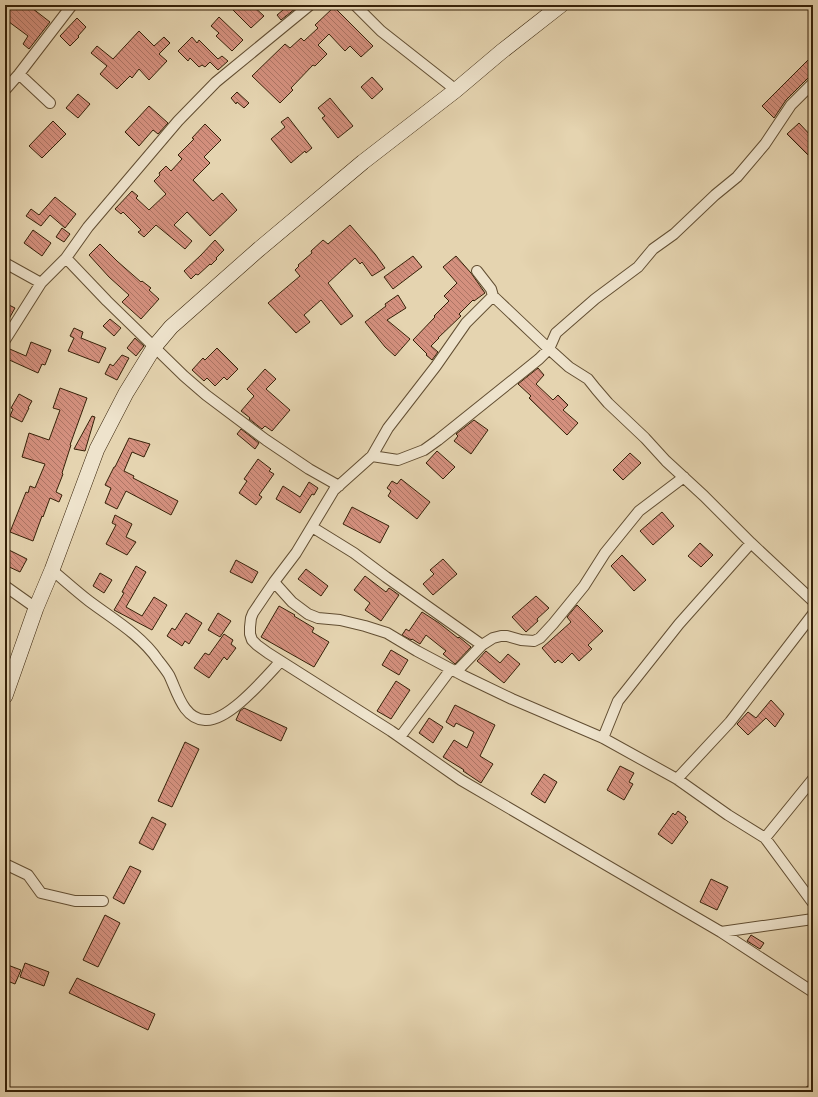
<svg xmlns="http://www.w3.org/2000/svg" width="818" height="1097" font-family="'EB Garamond',serif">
	<defs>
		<pattern id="building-back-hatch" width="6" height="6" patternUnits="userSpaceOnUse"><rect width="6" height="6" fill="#d4907e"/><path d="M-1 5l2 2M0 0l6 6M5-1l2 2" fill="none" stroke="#ad7565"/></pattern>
	</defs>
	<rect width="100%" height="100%" fill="#e5d4b0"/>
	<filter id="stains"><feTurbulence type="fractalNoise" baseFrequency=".005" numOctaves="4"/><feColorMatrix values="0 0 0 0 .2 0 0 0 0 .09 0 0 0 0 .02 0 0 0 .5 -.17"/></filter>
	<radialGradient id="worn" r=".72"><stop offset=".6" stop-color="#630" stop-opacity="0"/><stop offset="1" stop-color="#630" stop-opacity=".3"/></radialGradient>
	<path fill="url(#building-back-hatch)" stroke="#362108" d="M9,5H28L50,22L29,49L23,44L28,36L5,19V11Z
		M235,5H252L264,16L251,28L232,9Z
		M289,5H300L281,20L277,15Z
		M334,7L373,46L361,57L350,46L345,51L329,34L318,45L327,54L315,66L313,65L291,88L293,90L280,103L252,76L285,44L290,48L301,38L304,41L318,28L315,25Z
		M219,17L243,40L232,51L216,36L219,33L211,26Z
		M77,18L86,27L78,36L79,37L70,46L60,36Z
		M139,31L154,46L164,37L170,43L159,54L167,61L149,80L139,69L132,78L130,76L117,89L100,74L107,66L91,53L97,46L113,59Z
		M192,37L197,43L199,40L218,59L222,56L228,61L218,70L210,62L205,67L202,65L199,67L190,58L188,61L178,51Z
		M813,55V77L808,78L786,100L774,118L762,106Z
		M372,77L383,89L372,99L361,87Z
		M237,92L249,103L244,108L237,102L236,104L231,98Z
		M78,94L90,104L78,118L66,108Z
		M330,98L353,126L338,138L322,118L325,116L318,108Z
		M149,106L168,123L158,134L153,130L139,146L125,132Z
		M288,117L312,148L306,153L305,151L291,163L271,139L285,127L281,122Z
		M53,121L66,134L42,158L29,146Z
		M799,123L813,138V160L787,134Z
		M205,124L221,140L204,157L210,163L193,180L213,201L222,193L237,210L210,236L187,212L174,225L192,241L185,249L156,225L144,237L138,232L141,230L123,212L121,214L115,209L132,191L138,196L136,198L149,210L166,194L154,181L160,175L159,173L166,166L171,171L182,159L178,155L194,139L192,138Z
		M55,197L76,214L65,228L50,215L41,226L26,216L31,209L39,215Z
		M350,225L375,254L385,268L372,276L362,262L360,264L355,258L328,283L353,316L341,325L321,300L304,315L310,322L296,333L268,303L300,276L295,270L299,266L298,265L312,253L311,251L323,240L328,244Z
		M62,228L70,234L64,242L56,237Z
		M33,230L51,243L42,256L24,243Z
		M215,240L224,250L216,258L217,259L211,265L210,264L198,275L196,274L191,279L184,271L201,255Z
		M100,244L117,261L141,282L142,281L151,288L149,290L159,299L141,319L122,302L129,295L109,277L89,255Z
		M413,256L422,267L393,289L384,277Z
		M456,256L471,273L485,293L474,301L473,300L459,314L461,316L438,338H439L431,346L438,352L432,360L426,355L427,354L413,340L435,317L434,316L449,301L444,296L457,283L443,267Z
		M398,295L406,308L387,320L410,339L395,356L385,347L365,322L386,306L385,304Z
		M9,305L15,308L5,326V311Z
		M110,319L121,328L114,336L103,326Z
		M74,328L83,332L81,338L106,348L99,363L68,351L74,338L70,336Z
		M135,338L144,346L136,356L127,348Z
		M31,342L51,350L45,365L42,364L38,373L5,358V347L26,356Z
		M217,348L238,369L227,380L224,377L215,386L207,378L204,381L192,370L203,358L205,360Z
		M122,355L129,358L117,380L105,374L110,364L113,366Z
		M538,368L544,375L536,384L553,400L558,395L568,405L563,410L578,423L567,435L529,398L531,396L518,384Z
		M265,369L276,379L266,389L290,410L272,431L265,426L262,429L249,419L250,418L241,411L254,396L247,389Z
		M60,388L87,398L70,445H71L62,473L63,474L56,492L62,495L59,502L50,498L43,517L42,516L33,541L10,532L26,492L28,493L30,486L35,488L45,464L22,457L29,433L49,440L60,410L53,408Z
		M19,394L32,401L28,408H29L22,422L10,416L13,409L11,408Z
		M92,416L95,417L85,451L74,449Z
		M474,420L488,430L471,454L454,441L458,436L456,434Z
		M241,429L259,443L255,449L237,434Z
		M129,438L150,444L144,457L132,452L124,471L134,476L133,478L178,501L171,515L126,491L117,509L105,503L111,488L105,485L114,467H115Z
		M437,451L455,467L443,479L426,463Z
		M630,453L641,463L623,480L613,470Z
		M258,459L271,469L269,471L274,474L259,495L262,497L256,505L239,493L247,481L244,479Z
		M401,479L430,502L417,519L388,496L391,491L387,488L392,481L397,484Z
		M309,482L318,488L314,495L312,494L300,513L276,499L283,486L300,497Z
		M352,507L389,526L380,543L343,524Z
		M662,512L674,526L653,545L640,531Z
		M115,515L132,524L126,537L136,542L127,555L106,544L116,525L112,523Z
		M700,543L713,555L701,567L688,556Z
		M5,548L27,559L20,572L5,565Z
		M622,555L646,580L634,591L611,566Z
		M443,559L457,574L433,595L423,584L434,574L430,570Z
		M236,560L258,572L252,583L230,572Z
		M136,566L146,572L126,607L142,616L154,597L167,605L152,630L114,610L124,593L122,592Z
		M306,569L328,586L321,596L298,579Z
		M100,573L112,580L104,593L93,586Z
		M365,576L386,592L389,588L399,595L381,621L365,610L370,603L354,590Z
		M536,596L549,608L537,619L538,621L526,632L512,617Z
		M577,605L603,631L588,645L592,649L579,661L572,653L562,663L558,660L555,663L542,648L571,622L567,617Z
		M279,606L295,615L294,616L314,628L312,632L329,642L314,667L261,637Z
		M422,612L439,623L458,638L459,637L471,647L455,664L443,654L446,651L426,635L420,644L412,639L411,640L402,635L406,629L409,631Z
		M186,613L202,623L189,644L185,641L182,646L167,636L172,628L175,630Z
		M218,613L231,621L220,637L208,630Z
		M224,634L233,640L231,644L236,648L227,660L224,657L209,678L194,668L205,653L209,655Z
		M391,650L408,660L399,675L382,665Z
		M486,651L500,663L508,654L520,664L504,683L477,661Z
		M396,681L410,690L391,719L377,711Z
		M771,700L784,714L775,727L766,718L748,735L737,724L748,712L756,718Z
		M455,705L495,725L480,756L493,764L481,783L463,771L464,770L443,757L454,740L467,748L474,732L456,723L454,727L446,722Z
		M244,708L287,728L281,741L236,720L240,711Z
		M429,718L443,727L433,743L419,733Z
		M185,742L199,749L172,807L158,801Z
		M620,766L634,773L629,782L633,784L624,800L607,790Z
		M544,774L557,782L545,803L531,794Z
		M678,811L686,817L685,819L688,822L672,844L658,834L673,813L675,815Z
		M152,817L166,824L153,850L139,843Z
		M130,866L141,871L124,904L113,898Z
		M711,879L728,887L717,910L700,902Z
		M105,915L120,923L98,967L83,960Z
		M751,935L764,943L760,949L747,941Z
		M25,963L49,972L44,986L20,977Z
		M5,964L21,970L15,984L5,980Z
		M77,978L155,1014L148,1030L69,993Z"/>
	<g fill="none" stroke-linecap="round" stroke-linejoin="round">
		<defs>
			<path id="street" d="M355,5L381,31L456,90
				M19,74L50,103
				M5,90L19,74L72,5
				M66,258L107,301L184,376L206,395L266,440L309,469L339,486
				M5,263L41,283
				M477,271L491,289L493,296L549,349L569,367L588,379L596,389L608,403L645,438L666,461L704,496L751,543L813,601
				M493,296L466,323L436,366L388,428L372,456L334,490L296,553L274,582L253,613L251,618L250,627V634L252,640L257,645L268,653L391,731L461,780L721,932L813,992
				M5,340L41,283L66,258L88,227L178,121L216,82L310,5
				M372,456L398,460L424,450L438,440L539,359L549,349L556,333L595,299L638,267L653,249L674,234L715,195L737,177L765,144L791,105L813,83
				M312,527L354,553L386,577L482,645L493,638L501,636H507L521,640L534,641L540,638L553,624L584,586L605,553L639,511L684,477
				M52,570C64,580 76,591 89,601C113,619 141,635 158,660C162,665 166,670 169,675C177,691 183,719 205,720C228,722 265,678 280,662
				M274,582L292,602L308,614L318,618L340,620L365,626L387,633L417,651L464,676L512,699L603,738L677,779L728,815L765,838L813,903
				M5,586L36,608
				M456,672L482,645
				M400,737L451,669
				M603,738L618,701L679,624L751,543
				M677,779L730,722L813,614
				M765,838L813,779
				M5,864L28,875L41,893L75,901H103
				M721,932L813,919
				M809,1092L813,1089"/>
			<path id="secondary" d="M5,696L36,608L52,570L97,449L126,393L155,346L171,327L258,250L363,162L456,90L501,52L561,5"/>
		</defs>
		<use href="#street" stroke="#624e32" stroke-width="12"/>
		<use href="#secondary" stroke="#362108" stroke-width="16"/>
		<use href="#street" stroke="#eee3cc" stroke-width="10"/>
		<use href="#secondary" stroke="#eee3cc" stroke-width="15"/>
	</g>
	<rect width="818" height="1097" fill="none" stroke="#e5d4b0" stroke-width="20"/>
	<rect x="6" y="6" width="806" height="1085" fill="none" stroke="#362108" stroke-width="2"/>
	<rect x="10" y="10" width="798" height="1077" fill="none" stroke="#362108"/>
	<rect width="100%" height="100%" filter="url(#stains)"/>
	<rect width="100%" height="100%" fill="url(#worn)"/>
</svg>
